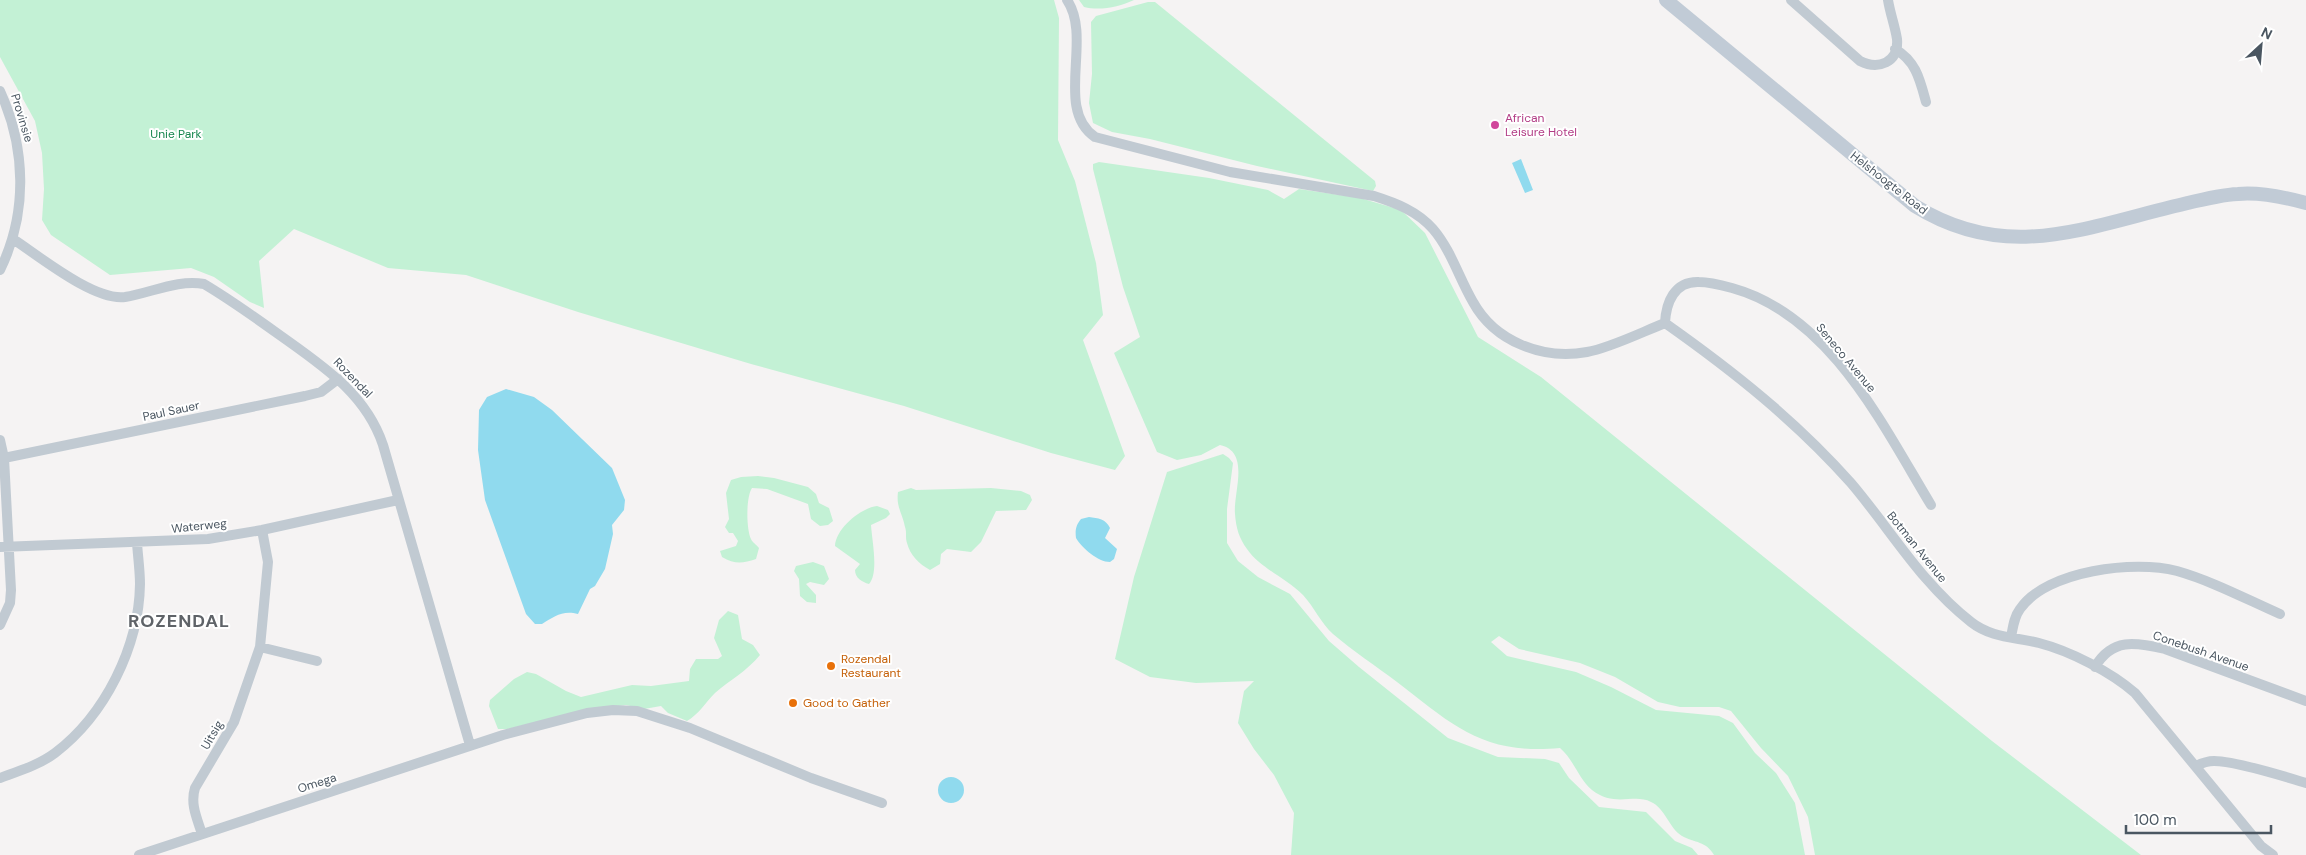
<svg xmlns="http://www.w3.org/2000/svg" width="2306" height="855" font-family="'DM Sans',sans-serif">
	<rect width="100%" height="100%" fill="#f5f3f3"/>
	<path fill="#c3f1d5" d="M0,0H1054L1059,18L1058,140L1075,181L1096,263L1103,315L1083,340L1125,456L1115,470L1051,453L904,406L751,364L578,312L466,275L388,268L294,229L259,261L264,308L250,302L214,277L191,268L110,275L51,235L42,220L44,189L42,153L35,121L0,57Z
		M1079,0H1134C1119,7 1100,11 1084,7Z
		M1148,2H1155L1375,181L1376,186L1373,191L1257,166L1150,139L1112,132L1093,123L1089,103L1092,74L1091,22L1096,16Z
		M1099,162L1209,178L1268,190L1284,199L1299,189L1360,198L1401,210L1425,233L1478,337L1541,377L1992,741L2141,855H1815L1808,817L1788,776L1761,748L1731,711L1719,707H1680L1658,702L1615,677L1580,663L1519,649L1499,636L1491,642L1507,656L1576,672L1611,687L1656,710L1719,716L1733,723L1755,753L1776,773L1795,803L1805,855H1714C1706,841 1695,843 1682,836C1669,828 1665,808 1651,802C1634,793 1615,808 1592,790C1578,778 1574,760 1560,748C1483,755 1454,726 1397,682C1376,666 1353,651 1333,634C1321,623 1314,607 1303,595C1286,578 1260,568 1247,549C1239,538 1236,528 1235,514C1233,492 1251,452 1220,445L1201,455L1177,460L1157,452L1114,353L1140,337L1123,287L1093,169V164Z
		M1223,454L1229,458L1233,463L1227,509V543L1238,561L1258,577L1290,594L1329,641L1359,667L1448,738L1498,757L1545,759L1559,763L1569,778L1599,807L1646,812L1675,841L1692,848L1698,855H1291L1294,813L1274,775L1254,749L1238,723L1244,691L1254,681L1196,683L1150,677L1115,659L1134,577L1167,472Z
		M758,476L774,478L808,487L816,494L819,503L829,508L833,521L828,525L820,526L811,519L808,504L767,489L752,488C746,497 746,528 751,539C752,542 757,545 759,548L756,559C742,564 734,564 722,557L720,551L736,546L738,541L733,533H729L725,527L729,519L726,493L731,480L741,477Z
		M911,488L916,490L991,488L1021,491L1030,495L1032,500L1026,510L996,511L981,542L971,552L947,549L941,554L940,564L930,570C919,564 910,555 907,543C905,538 907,532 905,527C902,512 896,507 898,492Z
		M877,506L888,510L890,514L886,518L871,525C872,541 879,573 869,584C862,582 855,578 855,570L860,564L835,546C836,528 861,508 877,506Z
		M813,562L824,566L829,579L824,585L810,582L806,584L816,595V603L807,602L800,596L799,579L794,571L796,566Z
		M728,611L738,615L742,639L753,645L760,655C747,671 730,680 715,693C706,702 698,715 687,721L668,713L661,706L644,709L626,705L576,712L508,729H498L489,706L490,700L514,679L527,672L536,674L566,691L581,697L632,685L651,686L689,681L690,669L696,659H718L722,656L714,638L719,620Z"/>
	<path fill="#90daee" d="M1521,159L1533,190L1525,193L1512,163Z
		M506,389L534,397L552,410L612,468L625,500L624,510L612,525L613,534L605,569L595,586L590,589L578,614C562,610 554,617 542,624H535L526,614L485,500L478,450L479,410L487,397Z
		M1089,517C1098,518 1106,519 1110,528L1105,538L1117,549L1114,559L1110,562C1098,562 1082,548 1076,538C1075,530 1076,525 1081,519Z
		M938 790a13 13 0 1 1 26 0a13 13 0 1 1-26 0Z"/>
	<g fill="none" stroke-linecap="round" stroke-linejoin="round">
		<path stroke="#c1cad2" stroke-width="10" d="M1067,0C1093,38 1054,109 1095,137L1230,172L1374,196C1396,203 1417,211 1433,229C1451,250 1459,278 1473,302C1495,342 1543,360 1587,352C1610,348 1642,332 1665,323
			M1791,0L1860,61C1878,70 1899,63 1897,39C1895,26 1890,13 1888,0
			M1895,49C1916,61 1920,80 1926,102
			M0,91C26,148 28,213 0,270
			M13,239C39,256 94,301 125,297C151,293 178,279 204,284C231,300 256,318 281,336C323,366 366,394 383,445L470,745
			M1665,323C1733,371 1796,421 1851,483C1891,530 1921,583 1971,622C1991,638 2016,637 2039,643C2070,651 2111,672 2135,693L2261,846L2273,855
			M1665,323C1666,303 1674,281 1699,282C1710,282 1721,285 1732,288C1830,315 1882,424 1931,505
			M0,440L4,458L11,590L10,603L0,625
			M4,458L305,396L321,392L338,379
			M0,547L208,539L262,530L398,500
			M2011,637C2013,627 2014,617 2020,609C2047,570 2135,560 2177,571C2212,581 2246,599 2280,614
			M260,647L317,661
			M2095,667C2112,638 2135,642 2165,649L2306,701
			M2196,766C2202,763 2207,761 2214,761C2236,761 2283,776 2306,783
			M0,778C19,771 39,765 55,753C105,715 139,647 140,584C140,571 138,557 137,543
			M202,834C197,818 190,804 195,788L234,722L260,647L268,562L262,530
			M139,855L503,735L587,713L613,710L637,711L690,728L811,778L882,803"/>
		<path stroke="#c1cbd6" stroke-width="14" d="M1666,0L1915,206C2004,261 2078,230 2171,207C2193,202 2216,195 2238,194C2261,192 2284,197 2306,203"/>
	</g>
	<circle fill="#d1479c" stroke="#fff" stroke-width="2" cx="1495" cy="125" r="5"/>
	<g fill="#e8710a" stroke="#fff" stroke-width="2">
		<circle cx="831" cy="666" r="5"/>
		<circle cx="793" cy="703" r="5"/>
	</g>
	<g text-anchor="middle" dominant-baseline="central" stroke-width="4" stroke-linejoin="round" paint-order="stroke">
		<g font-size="12" fill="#4a5661" stroke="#fff">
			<text transform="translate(22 118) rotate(73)">Provinsie</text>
			<text transform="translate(1889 183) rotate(38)">Helshoogte Road</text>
			<text transform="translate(1846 358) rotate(50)">Seneco Avenue</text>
			<text transform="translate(353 378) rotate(46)">Rozendal</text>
			<text transform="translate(171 411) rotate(-12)">Paul Sauer</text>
			<text transform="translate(199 526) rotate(-6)">Waterweg</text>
			<text transform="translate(1917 547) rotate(51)">Botman Avenue</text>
			<text transform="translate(2201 651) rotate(19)">Conebush Avenue</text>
			<text transform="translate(212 735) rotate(-60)">Uitsig</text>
			<text transform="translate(317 783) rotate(-18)">Omega</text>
		</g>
		<g font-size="12" fill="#b23c85" stroke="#fff" text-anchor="start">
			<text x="1505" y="118">African<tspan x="1505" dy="14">Leisure Hotel</tspan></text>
		</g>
		<g font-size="12" fill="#17864f" stroke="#fff">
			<text x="176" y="134">Unie Park</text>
		</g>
		<g font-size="12" fill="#c56008" stroke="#fff" text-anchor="start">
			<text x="841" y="659">Rozendal<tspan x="841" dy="14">Restaurant</tspan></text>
			<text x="803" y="703">Good to Gather</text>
		</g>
		<g font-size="18" font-weight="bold" letter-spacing="1" fill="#5f6368" stroke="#fff">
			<text x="179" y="621">ROZENDAL</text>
		</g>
	</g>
	<g transform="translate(2261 45) rotate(26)" stroke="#ffffff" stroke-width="4" paint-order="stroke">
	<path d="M0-4L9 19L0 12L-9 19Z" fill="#4a5661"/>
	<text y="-8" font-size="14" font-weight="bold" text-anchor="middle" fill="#4a5661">N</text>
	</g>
	<path d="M2126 825v8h145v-8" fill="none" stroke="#4a5661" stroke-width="2.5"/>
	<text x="2134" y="825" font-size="15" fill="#4a5661" stroke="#ffffff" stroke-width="4" paint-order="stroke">100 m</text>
</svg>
